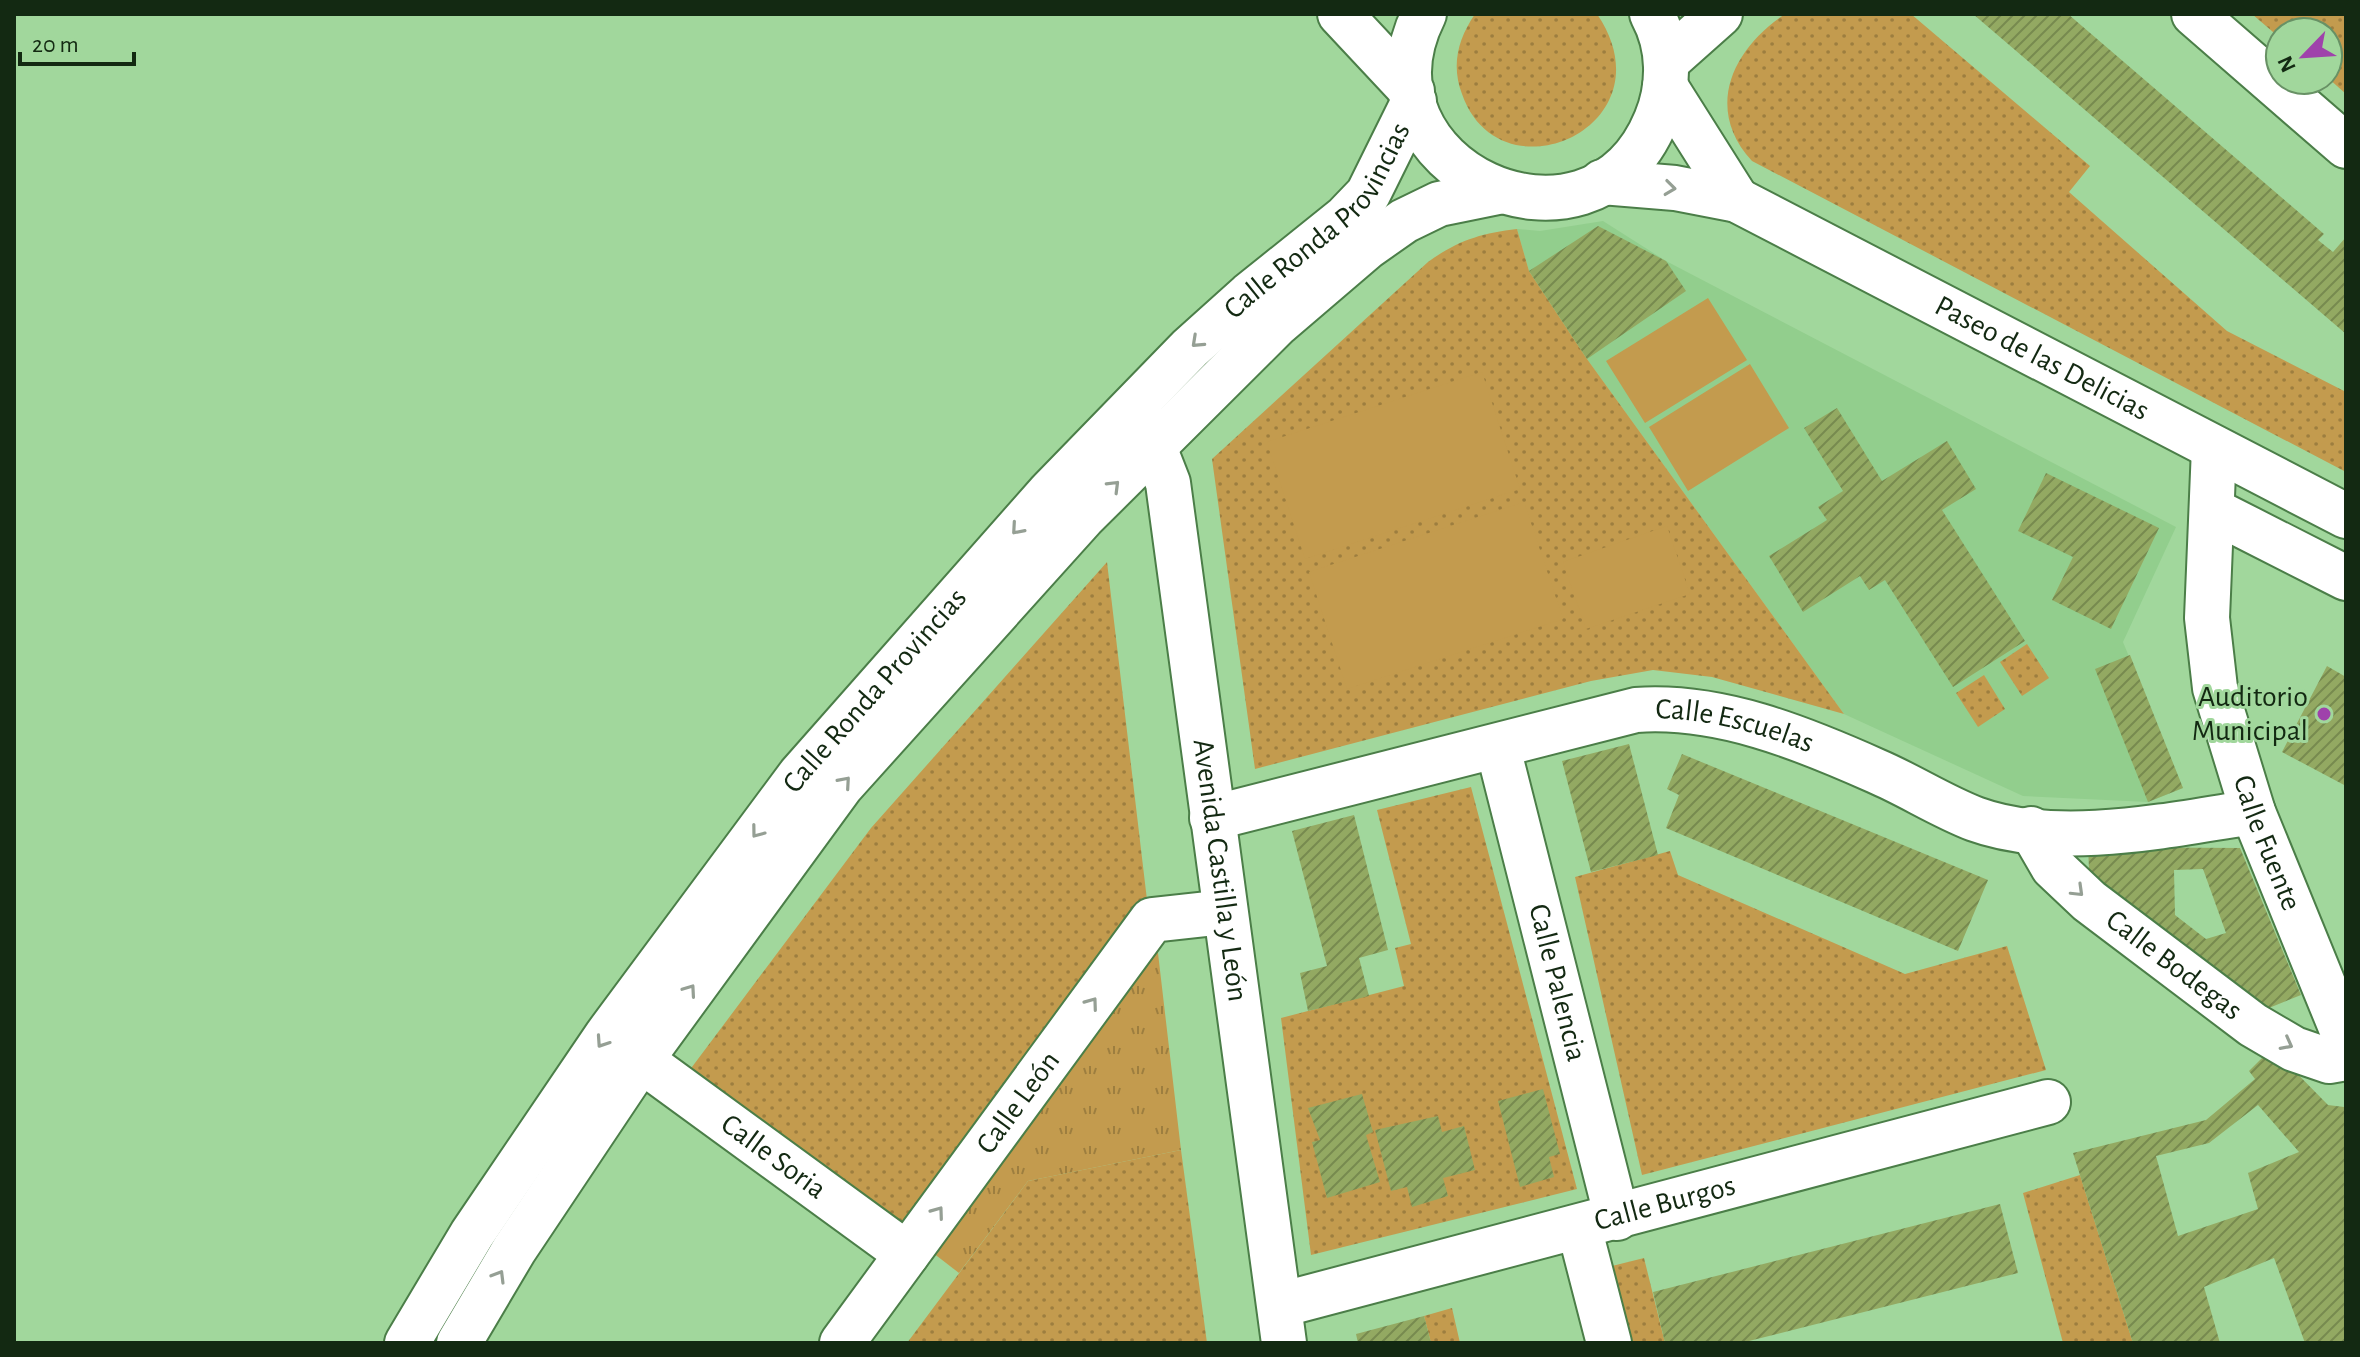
<svg xmlns="http://www.w3.org/2000/svg" width="2360" height="1357" font-family="'Alegreya Sans',sans-serif">
	<defs>
		<pattern id="grass-dots" width="8" height="8" patternUnits="userSpaceOnUse" patternTransform="scale(2)"><rect width="8" height="8" fill="#c39b4e"/><path d="M2 2h.1M6 6h.1" fill="none" stroke="#9d7e3f" stroke-width="1.8" stroke-linecap="round"/></pattern>
		<pattern id="park-tufts" width="24" height="20" patternUnits="userSpaceOnUse" patternTransform="scale(2)"><rect width="24" height="20" fill="#c39b4e"/><path d="M3 7l-1-3M5 7V3M7 7l1-3M15 17l-1-3M17 17v-4M19 17l1-3" fill="none" stroke="#9d7e3f"/></pattern>
		<pattern id="building-hatch" width="6" height="6" patternUnits="userSpaceOnUse" patternTransform="scale(2)"><rect width="6" height="6" fill="#93a962"/><path d="M-1 1l2-2M0 6l6-6M5 7l2-2" fill="none" stroke="#778a4f"/></pattern>
	</defs>
	<rect width="100%" height="100%" fill="#a1d79c"/>
	<path fill="#92ce8d" d="M1603,221L1666,261L2176,527L2123,642L2183,788L2148,802L2023,796L1844,714L1587,359L1529,271L1517,229L1540,231Z"/>
	<path fill="url(#grass-dots)" d="M1475,14H1597C1673,126 1500,203 1462,94C1451,65 1458,39 1475,14Z
		M1785,14H1911L2090,166L2069,192L2227,331L2346,392V472L1752,161C1704,109 1732,49 1785,14Z
		M2252,14H2346V94L2328,78V32H2280V38Z
		M1517,229L1529,271L1587,359L1844,714L1712,677L1653,670L1591,681L1255,769L1212,459L1428,262C1457,241 1481,233 1517,229Z
		M1107,562L1147,900L901,1231L689,1071L871,828Z
		M2027,644L2049,678L2022,696L2000,662Z
		M1984,675L2005,709L1978,727L1956,693Z
		M1471,787L1577,1189L1311,1255L1281,1018L1404,986L1395,948L1411,944L1377,810Z
		M1670,851L1678,875L1905,974L2007,946L2046,1070L1642,1175L1575,877Z
		M1181,1150L1207,1343H907L1028,1181Z
		M2080,1175L2133,1343H2063L2023,1193Z
		M1644,1258L1665,1343H1620L1600,1269Z
		M1452,1308L1460,1343H1431L1424,1316Z"/>
	<path fill="url(#park-tufts)" d="M1156,936L1181,1150L1028,1181L959,1273L924,1246Z"/>
	<path fill="#c39b4e" d="M1708,298L1747,360L1645,423L1606,361Z
		M1750,364L1789,428L1688,491L1649,427Z
		M1482,372L1520,489L1305,559L1267,442Z
		M1524,502L1563,619L1347,689L1309,572Z
		M1667,526L1690,594L1586,629L1563,562Z"/>
	<path fill="url(#building-hatch)" fill-rule="evenodd" d="M1973,14H2068L2324,234L2318,240L2333,252L2346,237V334Z
		M1598,226L1666,261L1686,291L1587,359L1529,271Z
		M1837,408L1882,481L1947,441L1976,489L1942,510L2025,641L1953,687L1885,580L1869,590L1860,576L1803,612L1769,556L1827,520L1818,507L1843,491L1804,428Z
		M2046,473L2159,528L2111,629L2052,600L2073,557L2018,531Z
		M2130,655L2183,788L2148,802L2095,669Z
		M2327,666L2346,677V786L2282,752Z
		M1629,744L1658,855L1591,872L1562,761Z
		M1682,754L1988,880L1958,951L1666,828L1679,795L1667,789Z
		M1354,815L1388,950L1359,958L1369,996L1308,1011L1300,973L1327,966L1292,831Z
		M2088,847L2240,848L2301,995L2259,1012L2096,879L2089,869ZM2203,869L2226,933L2206,939L2175,915L2174,870Z
		M2272,1048L2328,1105L2344,1107L2346,1111V1343H2305L2274,1258L2204,1287L2220,1343H2133L2073,1153L2206,1120L2255,1079L2249,1071ZM2258,1105L2299,1152L2248,1173L2258,1209L2178,1236L2156,1156L2209,1143Z
		M1543,1089L1560,1154L1549,1157L1554,1177L1520,1187L1498,1101Z
		M1362,1094L1373,1132L1366,1135L1380,1182L1327,1198L1312,1142L1320,1140L1308,1108Z
		M1438,1116L1442,1132L1464,1126L1475,1170L1443,1178L1448,1196L1412,1207L1407,1187L1391,1191L1375,1130Z
		M2000,1204L2018,1273L1741,1343H1665L1653,1292Z
		M1424,1316L1431,1343H1358L1356,1334Z"/>
	<g fill="none" stroke-linecap="round" stroke-linejoin="round">
		<defs>
			<g id="street">
				<path d="M2194,14L2346,146"/>
				<path d="M1666,62L1720,14"/>
				<path id="s1" d="M1145,424L1168,483L1284,1343"/>
				<path id="s2" d="M2214,448L2207,618L2215,688L2253,812L2346,1040"/>
				<path d="M2214,511L2346,578"/>
				<path id="s3" d="M1498,748L1617,1218"/>
				<path id="s4" d="M1212,818L1636,710C1719,704 1802,738 1876,771C1909,785 1941,806 1975,819C2057,849 2169,825 2253,812"/>
				<path id="s5" d="M2031,829L2053,867L2089,901L2253,1025L2294,1049L2329,1061L2346,1058"/>
				<path id="s6" d="M641,1060L907,1254"/>
				<path d="M1579,1227L1609,1343"/>
				<path id="s7" d="M1280,1305L2048,1102"/>
				<path id="s8" d="M407,1343L472,1234L607,1035L800,775L1050,492L1190,348L1249,295L1345,218L1368,194L1414,101"/>
				<path d="M459,1343L514,1250L641,1060L841,786L1083,517L1277,324L1367,247L1404,221L1439,204L1498,192"/>
				<path id="s9" d="M842,1343L1152,920L1225,912"/>
			</g>
			<g id="secondary">
				<path d="M1340,14L1412,91"/>
				<path d="M1424,14C1347,167 1590,280 1656,120C1670,86 1670,47 1652,14"/>
				<path d="M1665,86L1737,200"/>
				<path id="s10" d="M1602,182L1675,188L1737,200L2346,516"/>
			</g>
		</defs>
		<use href="#street" stroke="#4b7e48" stroke-width="48"/>
		<use href="#secondary" stroke="#4b7e48" stroke-width="48"/>
		<use href="#street" stroke="#fff" stroke-width="44"/>
		<use href="#secondary" stroke="#fff" stroke-width="44"/>
	</g>
	<defs><path id="oneway-chevron" d="M-2-3.5L2.5 0L-2 3.5" fill="none" stroke-width="1.6" stroke-linecap="round" stroke-linejoin="round" transform="scale(2)"/></defs>
	<g stroke="#959f94">
		<use href="#oneway-chevron" transform="translate(1670 188) rotate(7)"/>
		<use href="#oneway-chevron" transform="translate(1197 342) rotate(137)"/>
		<use href="#oneway-chevron" transform="translate(1114 486) rotate(-45)"/>
		<use href="#oneway-chevron" transform="translate(1017 529) rotate(131)"/>
		<use href="#oneway-chevron" transform="translate(845 782) rotate(-49)"/>
		<use href="#oneway-chevron" transform="translate(757 832) rotate(127)"/>
		<use href="#oneway-chevron" transform="translate(2078 891) rotate(44)"/>
		<use href="#oneway-chevron" transform="translate(690 990) rotate(-55)"/>
		<use href="#oneway-chevron" transform="translate(1092 1003) rotate(-54)"/>
		<use href="#oneway-chevron" transform="translate(602 1042) rotate(124)"/>
		<use href="#oneway-chevron" transform="translate(2287 1044) rotate(28)"/>
		<use href="#oneway-chevron" transform="translate(938 1212) rotate(-54)"/>
		<use href="#oneway-chevron" transform="translate(499 1276) rotate(-59)"/>
	</g>
	<circle fill="#9f42ab" stroke="#a1d79c" stroke-width="3" cx="2324" cy="714" r="8"/>
	<g text-anchor="middle" dominant-baseline="central" stroke-width="6" stroke-linejoin="round" paint-order="stroke">
		<g font-size="30" fill="#132912" stroke="#a1d79c">
			<text stroke="none"><textPath href="#s8" startOffset="1452">Calle Ronda Provincias</textPath></text>
			<text stroke="none"><textPath href="#s10" startOffset="480">Paseo de las Delicias</textPath></text>
			<text stroke="none"><textPath href="#s8" startOffset="804">Calle Ronda Provincias</textPath></text>
			<text stroke="none"><textPath href="#s4" startOffset="538">Calle Escuelas</textPath></text>
			<text stroke="none"><textPath href="#s2" startOffset="404">Calle Fuente</textPath></text>
			<text stroke="none"><textPath href="#s1" startOffset="454">Avenida Castilla y León</textPath></text>
			<text stroke="none"><textPath href="#s5" startOffset="200">Calle Bodegas</textPath></text>
			<text stroke="none"><textPath href="#s3" startOffset="242">Calle Palencia</textPath></text>
			<text stroke="none"><textPath href="#s9" startOffset="298">Calle León</textPath></text>
			<text stroke="none"><textPath href="#s6" startOffset="164">Calle Soria</textPath></text>
			<text stroke="none"><textPath href="#s7" startOffset="398">Calle Burgos</textPath></text>
		</g>
		<g font-size="30" fill="#132912" stroke="#a1d79c" text-anchor="end">
			<text x="2308" y="697">Auditorio<tspan x="2308" dy="34">Municipal</tspan></text>
		</g>
	</g>
	<rect width="2360" height="1357" fill="none" stroke="#132912" stroke-width="32"/>
	<g transform="translate(2304 56) rotate(245)"><circle r="38" fill="#a1d79c" stroke="#689165" stroke-width="2"/>
	<path d="M0-6L14 30L0 20L-14 30Z" fill="#9f42ab"/>
	<text y="-12" font-size="22" font-weight="bold" text-anchor="middle" fill="#132912">N</text>
	</g>
	<path d="M20 52v12h114v-12" fill="none" stroke="#132912" stroke-width="4"/>
	<text x="32" y="52" font-size="24" fill="#132912" stroke="#a1d79c" stroke-width="6" paint-order="stroke">20 m</text>
</svg>
